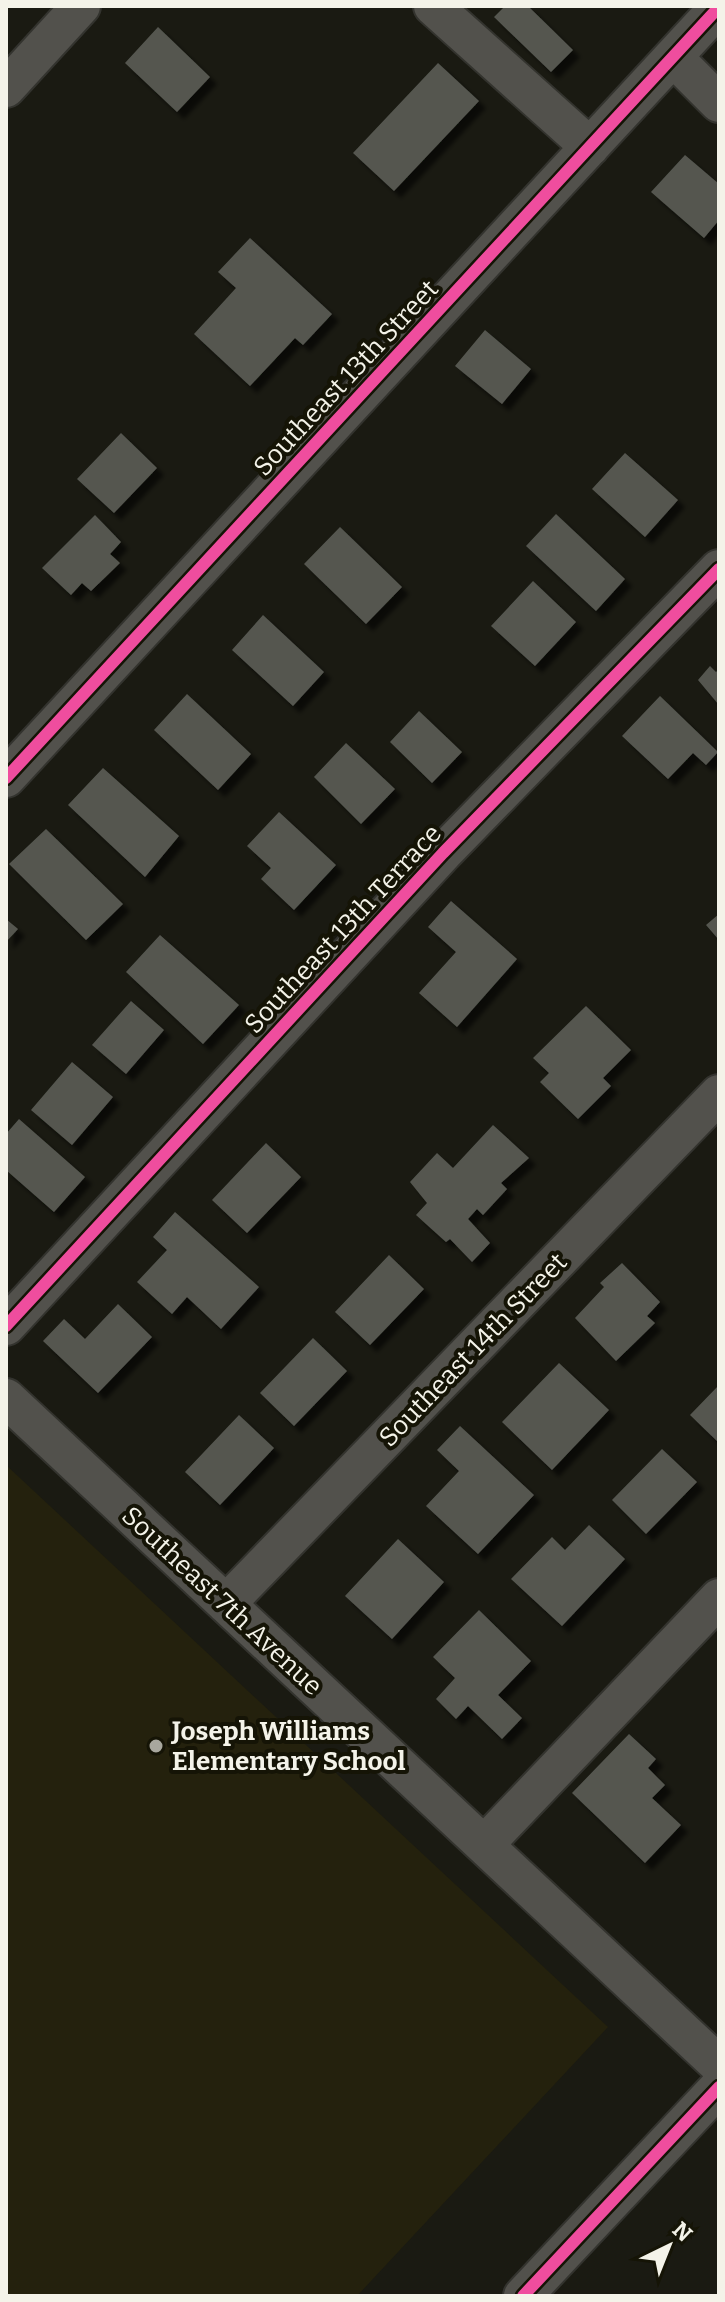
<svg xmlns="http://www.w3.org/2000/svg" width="725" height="2302" font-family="Bitter,serif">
	<defs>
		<filter id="shadow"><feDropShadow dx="7" dy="7" stdDeviation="2" flood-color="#0009"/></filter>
	</defs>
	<rect width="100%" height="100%" fill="#1a1a12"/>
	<path fill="#24210d" d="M6,1465L608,2027L357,2296H6Z"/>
	<path fill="#555750" filter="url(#shadow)" d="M505,6H528L573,50L551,72L494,17Z
		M158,27L210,77L177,112L125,63Z
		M438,63L479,101L394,191L353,153Z
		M685,155L719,184V220L704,238L651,192Z
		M250,238L332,314L303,345L295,338L250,386L194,334L236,288L218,272Z
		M485,330L531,369L502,404L455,366Z
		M121,433L157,468L114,513L77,479Z
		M625,453L678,500L645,537L592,489Z
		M556,514L625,579L596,611L526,546Z
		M95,515L121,542L110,554L120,563L91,591L82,583L71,595L42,568Z
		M340,527L402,587L366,624L304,564Z
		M533,581L576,622L535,666L491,626Z
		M263,615L324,672L293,706L232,650Z
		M710,666L716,672L719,669V705L698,680Z
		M187,694L251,754L218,790L154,730Z
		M660,696L718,752L706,765L693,753L668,779L622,736Z
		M419,711L462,752L432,783L390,742Z
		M346,743L395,789L361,824L314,777Z
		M103,768L179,836L145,877L68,805Z
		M279,812L336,865L294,910L261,879L271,868L247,846Z
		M46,829L123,904L86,940L9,864Z
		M451,901L517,959L457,1027L419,993L456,952L428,927Z
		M719,914V940L706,925Z
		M6,919L18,929L6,942Z
		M160,935L239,1005L203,1044L126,972Z
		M131,1001L164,1030L126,1074L92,1045Z
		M586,1006L631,1050L603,1078L611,1086L578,1119L540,1082L549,1073L533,1058Z
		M72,1062L113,1097L72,1145L31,1110Z
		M19,1119L85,1177L54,1212L6,1170V1134Z
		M493,1125L529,1158L501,1183L507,1189L483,1215L477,1209L468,1219L490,1243L472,1262L450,1239L446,1242L416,1215L427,1203L410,1182L437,1153L453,1168Z
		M266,1143L301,1177L247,1233L212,1200Z
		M175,1212L259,1287L221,1329L187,1297L172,1314L137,1282L167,1250L153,1237Z
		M389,1255L424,1289L370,1345L335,1312Z
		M622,1263L660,1302L647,1316L655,1323L616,1361L575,1318L604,1287L600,1283Z
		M118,1304L152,1337L98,1393L43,1341L64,1319L85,1339Z
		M313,1338L347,1371L294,1426L260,1393Z
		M559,1363L609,1410L552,1470L502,1422Z
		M719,1385V1443L690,1415Z
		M239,1415L274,1448L220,1505L185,1472Z
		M460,1426L534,1495L478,1554L426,1506L459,1471L437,1450Z
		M662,1449L697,1482L646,1534L612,1500Z
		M589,1525L625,1559L562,1626L511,1579L552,1537L565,1550Z
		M398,1539L444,1582L392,1639L345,1596Z
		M479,1610L531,1661L498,1695L522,1718L502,1739L468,1706L456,1719L436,1699L455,1678L433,1657Z
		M629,1734L656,1759L648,1768L665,1785L652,1798L681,1825L645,1863L572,1793Z"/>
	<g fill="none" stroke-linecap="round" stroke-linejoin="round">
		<defs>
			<path id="minor" d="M433,6L590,147
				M673,57L719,103
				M6,88L81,6
				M6,778L719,7
				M6,1326L443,853L719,569
				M6,1398L719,2065
				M226,1604L719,1094
				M484,1845L719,1598
				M523,2296L719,2087"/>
		</defs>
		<use href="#minor" stroke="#33332e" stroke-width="42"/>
		<use href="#minor" stroke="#52514c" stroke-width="38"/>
		<defs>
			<path id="cycleway" d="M6,778L719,7
				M6,1326L443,853L719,569
				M523,2296L719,2087"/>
		</defs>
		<use href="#cycleway" stroke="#151406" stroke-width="17"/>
		<use href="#cycleway" stroke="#ef4d9e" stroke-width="12"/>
	</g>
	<circle fill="#a8a79e" stroke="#151406" stroke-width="3" cx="156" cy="1746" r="8"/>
	<g text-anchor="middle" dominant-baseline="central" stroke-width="8" stroke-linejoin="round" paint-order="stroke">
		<g font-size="26" fill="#f4f3e9" stroke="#151406">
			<text transform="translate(346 378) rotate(-47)">Southeast 13th Street</text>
			<text transform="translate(343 929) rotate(-47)">Southeast 13th Terrace</text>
			<text transform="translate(473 1350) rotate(-46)">Southeast 14th Street</text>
			<text transform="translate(222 1601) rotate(43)">Southeast 7th Avenue</text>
		</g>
		<g font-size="26" font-weight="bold" fill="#f4f3e9" stroke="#151406" text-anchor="start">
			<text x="172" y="1731">Joseph Williams<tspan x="172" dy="30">Elementary School</tspan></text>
		</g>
	</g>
	<rect width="725" height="2302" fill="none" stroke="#f4f3e9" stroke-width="16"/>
	<g transform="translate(669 2246) rotate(43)" stroke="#151406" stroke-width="6" paint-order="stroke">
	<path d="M0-6L14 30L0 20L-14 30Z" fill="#f4f3e9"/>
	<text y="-12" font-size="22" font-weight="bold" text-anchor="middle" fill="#f4f3e9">N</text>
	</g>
</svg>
